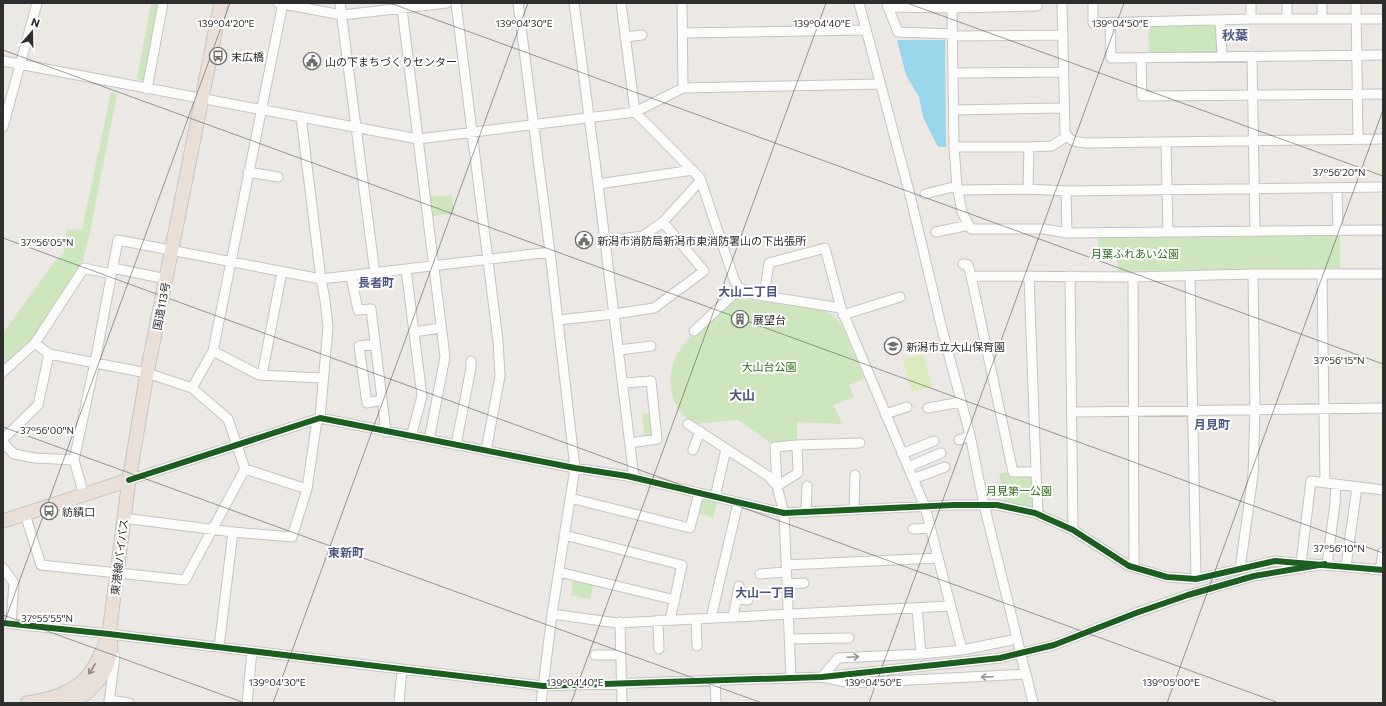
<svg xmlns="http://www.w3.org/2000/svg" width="1386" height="706" font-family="Commissioner,'Noto Sans JP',sans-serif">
	<rect width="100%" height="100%" fill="#ece8e4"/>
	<path fill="#cee6be" d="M151,3H162L147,81L137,79Z
		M1220,20L1222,56L1149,57L1148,21Z
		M111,92L117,94L90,232L81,269L32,343L3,369V333L55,261L64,252L67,229L82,230Z
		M452,195L454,214L430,216L428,197Z
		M1340,233V268L1118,271L1117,257H1100L1101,248H1098V236Z
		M734,298L816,309C827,312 836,315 842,326L864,379L849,385L854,397L834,405L842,424L797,422V443L773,445L738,420L693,424C681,415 673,404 671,389C667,357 687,339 708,320C717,312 725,304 734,298Z
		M651,413L653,433L651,435L644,436L642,414Z
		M1036,472L1038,514L1005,507L999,473Z
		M705,500L717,503L713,518L699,514L702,501Z
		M573,578L594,583L590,599L571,595Z"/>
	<path fill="#d9eabb" d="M923,354L932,386L912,392L903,360Z"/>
	<path fill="#99d6ec" d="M897,40H945L946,147H938L923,117L919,97L906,75Z"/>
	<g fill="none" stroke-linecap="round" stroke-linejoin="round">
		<defs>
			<path id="minor" d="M278,3L342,15L447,3
				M340,3L375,274
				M456,3L498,341L500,376L486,451
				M518,3L550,252L575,468L552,614L541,703
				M574,3L598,184L634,478
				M621,3L635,112L700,178L734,279L738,287L752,294L841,308L925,507L962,650
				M682,3L683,88
				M859,3L909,191L941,325L970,435L984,505L1018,642
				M887,3L888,7L952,8L1037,6V3
				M1062,3L1065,132C1070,143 1078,142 1088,143L1383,139
				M1093,3V23L1251,19H1383
				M1251,3V19
				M1287,3V19
				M1356,3L1358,139
				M888,7L898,32L953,34
				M952,8L954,147L957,186L962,212L971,229H1044L1067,233L1383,230
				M402,9L445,357L429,440
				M1322,19V3
				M1220,20L1222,56
				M1110,22L1111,58L1383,55
				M682,33L865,30
				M953,36L1063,35
				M625,37L642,35
				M1252,56L1255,231
				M1141,58L1142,96L1383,94
				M3,61L418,139L635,112L683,88L880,84
				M953,73L1064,72
				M147,89L163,3
				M954,110L1064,108
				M301,117L321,279L325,300L328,327L320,418
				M3,127L37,3
				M1067,136L1052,146L1029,147L1028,189L1066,191L1383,187
				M1166,142L1168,232
				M954,147H1029
				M248,172L278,177
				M598,184L693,170
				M1337,188L1338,231
				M958,190L1028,189
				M1066,191L1067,233
				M925,194L957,186
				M936,232L969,225
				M605,241L643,236L663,222L701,180
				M963,264L968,265L971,276
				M113,268L166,279
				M406,269L422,396L411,437
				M1322,274L1325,483
				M351,276L358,310L371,309L386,432
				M1029,276L1036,472
				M1070,276L1073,530
				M1190,276L1196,579
				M1133,277L1134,567
				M764,296L769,263L825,248L841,308
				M843,315L900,297
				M558,320L614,314L654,308L704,271L663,222
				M694,331L734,294L738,287
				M414,332L440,328
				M375,344L359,346L367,403L382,400
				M619,350L651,346
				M213,351L259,375L322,378
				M3,372L35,343L84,268L111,274
				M262,375L282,272
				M623,383L651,381L657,439L630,443
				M192,388L213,351L283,3
				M928,408L961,402
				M1072,412L1383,408
				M885,414L907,407
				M688,424L768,476L777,486L798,473L797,445
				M3,439L38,405L49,354
				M959,440L970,436
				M3,443L14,454L35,458L74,460
				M456,445L471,368V361
				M693,450L700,431
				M902,454L934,441
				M908,467L941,453
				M245,469L307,489
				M913,479L945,467
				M129,480L320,418L575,468L627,476L784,513L954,505H997L1035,513L1073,530L1129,566L1167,577L1196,579L1275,561L1383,570
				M84,495L74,460L95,362L118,240L321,279L550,252
				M715,497L726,449
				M570,498L690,528L699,493
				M854,510L855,475
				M806,512L807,486
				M25,514L41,565L185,580L245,469L228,419L192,388L147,373L49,354L35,343
				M1038,514L1036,472H1013L971,276L1133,277L1253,274H1383
				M123,518L233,532
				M913,529L930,528
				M564,535L682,565L670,620
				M1301,563L1311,481L1383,490
				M786,565L938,558
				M1327,565L1335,503L1336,484
				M1346,566L1357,487
				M3,568L14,583L11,623
				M1240,569L1253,475L1255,410L1253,274
				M1380,569L1383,552
				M559,572L675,600
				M760,574L786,572
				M787,584L804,583
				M737,599L748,600
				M917,608L921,654
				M552,614L617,623L950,606
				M733,617L739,586
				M711,618L738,503
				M696,619L697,646
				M658,620L659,649
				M620,622L622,703
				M3,623L109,634L543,686L822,677L1000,658L1054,645L1136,613L1188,595L1254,576L1325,564
				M789,639L849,638
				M1017,639L962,650L921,654L838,658L822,677L851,683L1026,674
				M219,647L233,532L292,537L307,489L317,420
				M595,655H621
				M1025,669L1033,703
				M791,678L784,513L777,486L775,447L797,445L860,443
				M715,680L716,703
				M109,700L129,703
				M109,703L115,656
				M247,703L252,651
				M399,703L402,670"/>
			<path id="highway" d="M3,521L129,480
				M27,703C53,699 80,692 94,667C100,657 104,646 109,636
				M69,703C88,696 106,676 110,656C112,649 110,641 109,634L129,480L147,373L221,3"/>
		</defs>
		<use href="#minor" stroke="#c5c4c5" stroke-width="11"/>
		<use href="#highway" stroke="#c6c5c4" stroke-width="15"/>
		<use href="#minor" stroke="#fcfcfb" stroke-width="9"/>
		<use href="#highway" stroke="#eadfd6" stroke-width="13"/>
		<defs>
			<path id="minor-bridge" d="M1018,642L1024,668"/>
		</defs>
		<use href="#minor-bridge" stroke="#c5c4c5" stroke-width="11" stroke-linecap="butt"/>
		<use href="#minor-bridge" stroke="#fcfcfb" stroke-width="9"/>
		<defs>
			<path id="cycleway" d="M129,480L320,418L575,468L627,476L784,513L954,505H997L1035,513L1073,530L1129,566L1167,577L1196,579L1275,561L1383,570
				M3,623L109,634L543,686L822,677L1000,658L1054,645L1136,613L1188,595L1254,576L1325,564"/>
		</defs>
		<use href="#cycleway" stroke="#fff" stroke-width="8"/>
		<use href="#cycleway" stroke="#1b5e20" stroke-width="6"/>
	</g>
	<defs><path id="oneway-shaft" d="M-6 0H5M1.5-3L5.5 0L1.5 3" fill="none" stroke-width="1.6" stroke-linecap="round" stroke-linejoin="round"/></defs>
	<g stroke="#959594">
		<use href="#oneway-shaft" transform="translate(853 657) rotate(-3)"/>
		<use href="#oneway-shaft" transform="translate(987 677) rotate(178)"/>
	</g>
	<use stroke="#8c8682" href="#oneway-shaft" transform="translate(92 669) rotate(122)"/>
	<path fill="none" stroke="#2e2e2e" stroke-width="1" stroke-opacity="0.45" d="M390,3L1383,364M907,3L1383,176M3,50L1383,553M3,238L1279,703M3,427L762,703M3,615L245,703M3,626L230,3M273,703L528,3M571,703L826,3M869,703L1124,3M1167,703L1383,110"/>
	<defs>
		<symbol id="bus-ring" viewBox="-11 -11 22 22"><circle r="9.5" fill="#fff" stroke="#706f6e" stroke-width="1.5"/><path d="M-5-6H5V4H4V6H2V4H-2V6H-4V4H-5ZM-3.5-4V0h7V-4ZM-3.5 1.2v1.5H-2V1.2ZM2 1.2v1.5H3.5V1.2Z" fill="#706f6e"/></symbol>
		<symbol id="civic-ring" viewBox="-11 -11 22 22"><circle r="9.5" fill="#fff" stroke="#706f6e" stroke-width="1.5"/><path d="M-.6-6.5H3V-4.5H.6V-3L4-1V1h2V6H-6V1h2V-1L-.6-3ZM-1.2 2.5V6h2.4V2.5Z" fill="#706f6e"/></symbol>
		<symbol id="building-ring" viewBox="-11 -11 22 22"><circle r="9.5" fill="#fff" stroke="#706f6e" stroke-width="1.5"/><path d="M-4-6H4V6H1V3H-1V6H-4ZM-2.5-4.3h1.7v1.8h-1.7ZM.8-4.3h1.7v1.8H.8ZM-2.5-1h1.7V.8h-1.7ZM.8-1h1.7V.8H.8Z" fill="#706f6e"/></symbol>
		<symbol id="school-ring" viewBox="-11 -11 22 22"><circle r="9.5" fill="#fff" stroke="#706f6e" stroke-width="1.5"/><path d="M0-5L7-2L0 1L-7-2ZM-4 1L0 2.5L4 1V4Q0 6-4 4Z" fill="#706f6e"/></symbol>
	</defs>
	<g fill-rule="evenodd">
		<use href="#bus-ring" x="208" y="46" width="20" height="20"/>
		<use href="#civic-ring" x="302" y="51" width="20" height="20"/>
		<use href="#civic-ring" x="574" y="230" width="20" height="20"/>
		<use href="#building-ring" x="730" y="309" width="20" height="20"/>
		<use href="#school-ring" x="883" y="336" width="20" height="20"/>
		<use href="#bus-ring" x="39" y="501" width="20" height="20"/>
	</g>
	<g text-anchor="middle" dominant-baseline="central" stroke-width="4" stroke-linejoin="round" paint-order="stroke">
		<g font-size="11" fill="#2e2e2e" stroke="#fff" text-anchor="start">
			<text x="231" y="56">末広橋</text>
			<text x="325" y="61">山の下まちづくりセンター</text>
			<text x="597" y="240">新潟市消防局新潟市東消防署山の下出張所</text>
			<text x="753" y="319">展望台</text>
			<text x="906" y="346">新潟市立大山保育園</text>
			<text x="62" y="511">紡績口</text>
		</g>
		<g font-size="11" fill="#2c6e1b" stroke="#fff">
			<text x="1135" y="253">月葉ふれあい公園</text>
			<text x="769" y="366">大山台公園</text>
			<text x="1019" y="490">月見第一公園</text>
		</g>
		<g font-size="11" fill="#2e2e2e" stroke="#fff">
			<text transform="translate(161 306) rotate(-79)">国道113号</text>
			<text transform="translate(119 557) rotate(-83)">東港線バイパス</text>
		</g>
		<g font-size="12" font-weight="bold" fill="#4d5680" stroke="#fff">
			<text x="376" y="282">長者町</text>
			<text x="748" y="291">大山二丁目</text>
			<text x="1212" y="424">月見町</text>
			<text x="346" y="552">東新町</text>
			<text x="765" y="592">大山一丁目</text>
		</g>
		<g font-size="13" font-weight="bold" fill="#4d5680" stroke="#fff">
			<text x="1235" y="35">秋葉</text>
			<text x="742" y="395">大山</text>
		</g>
	</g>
	<g font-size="10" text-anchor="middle" fill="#2e2e2e" stroke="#fff" stroke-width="4" stroke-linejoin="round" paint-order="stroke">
		<text x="226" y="27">139°04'20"E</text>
		<text x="524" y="27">139°04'30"E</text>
		<text x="822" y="27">139°04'40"E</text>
		<text x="1120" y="27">139°04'50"E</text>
		<text x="1339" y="176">37°56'20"N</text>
		<text x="47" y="246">37°56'05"N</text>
		<text x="1339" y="364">37°56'15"N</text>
		<text x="47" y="434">37°56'00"N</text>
		<text x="1339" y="552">37°56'10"N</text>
		<text x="47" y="622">37°55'55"N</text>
		<text x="277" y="686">139°04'30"E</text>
		<text x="575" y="686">139°04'40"E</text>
		<text x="873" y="686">139°04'50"E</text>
		<text x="1171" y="686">139°05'00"E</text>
	</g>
	<rect width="1386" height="706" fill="none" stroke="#2e2e2e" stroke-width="8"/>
	<g transform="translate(32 32) rotate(20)" stroke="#ffffff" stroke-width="3" paint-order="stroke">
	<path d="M0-3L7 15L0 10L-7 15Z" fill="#2e2e2e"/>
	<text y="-6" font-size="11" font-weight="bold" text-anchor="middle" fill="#2e2e2e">N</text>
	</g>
</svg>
